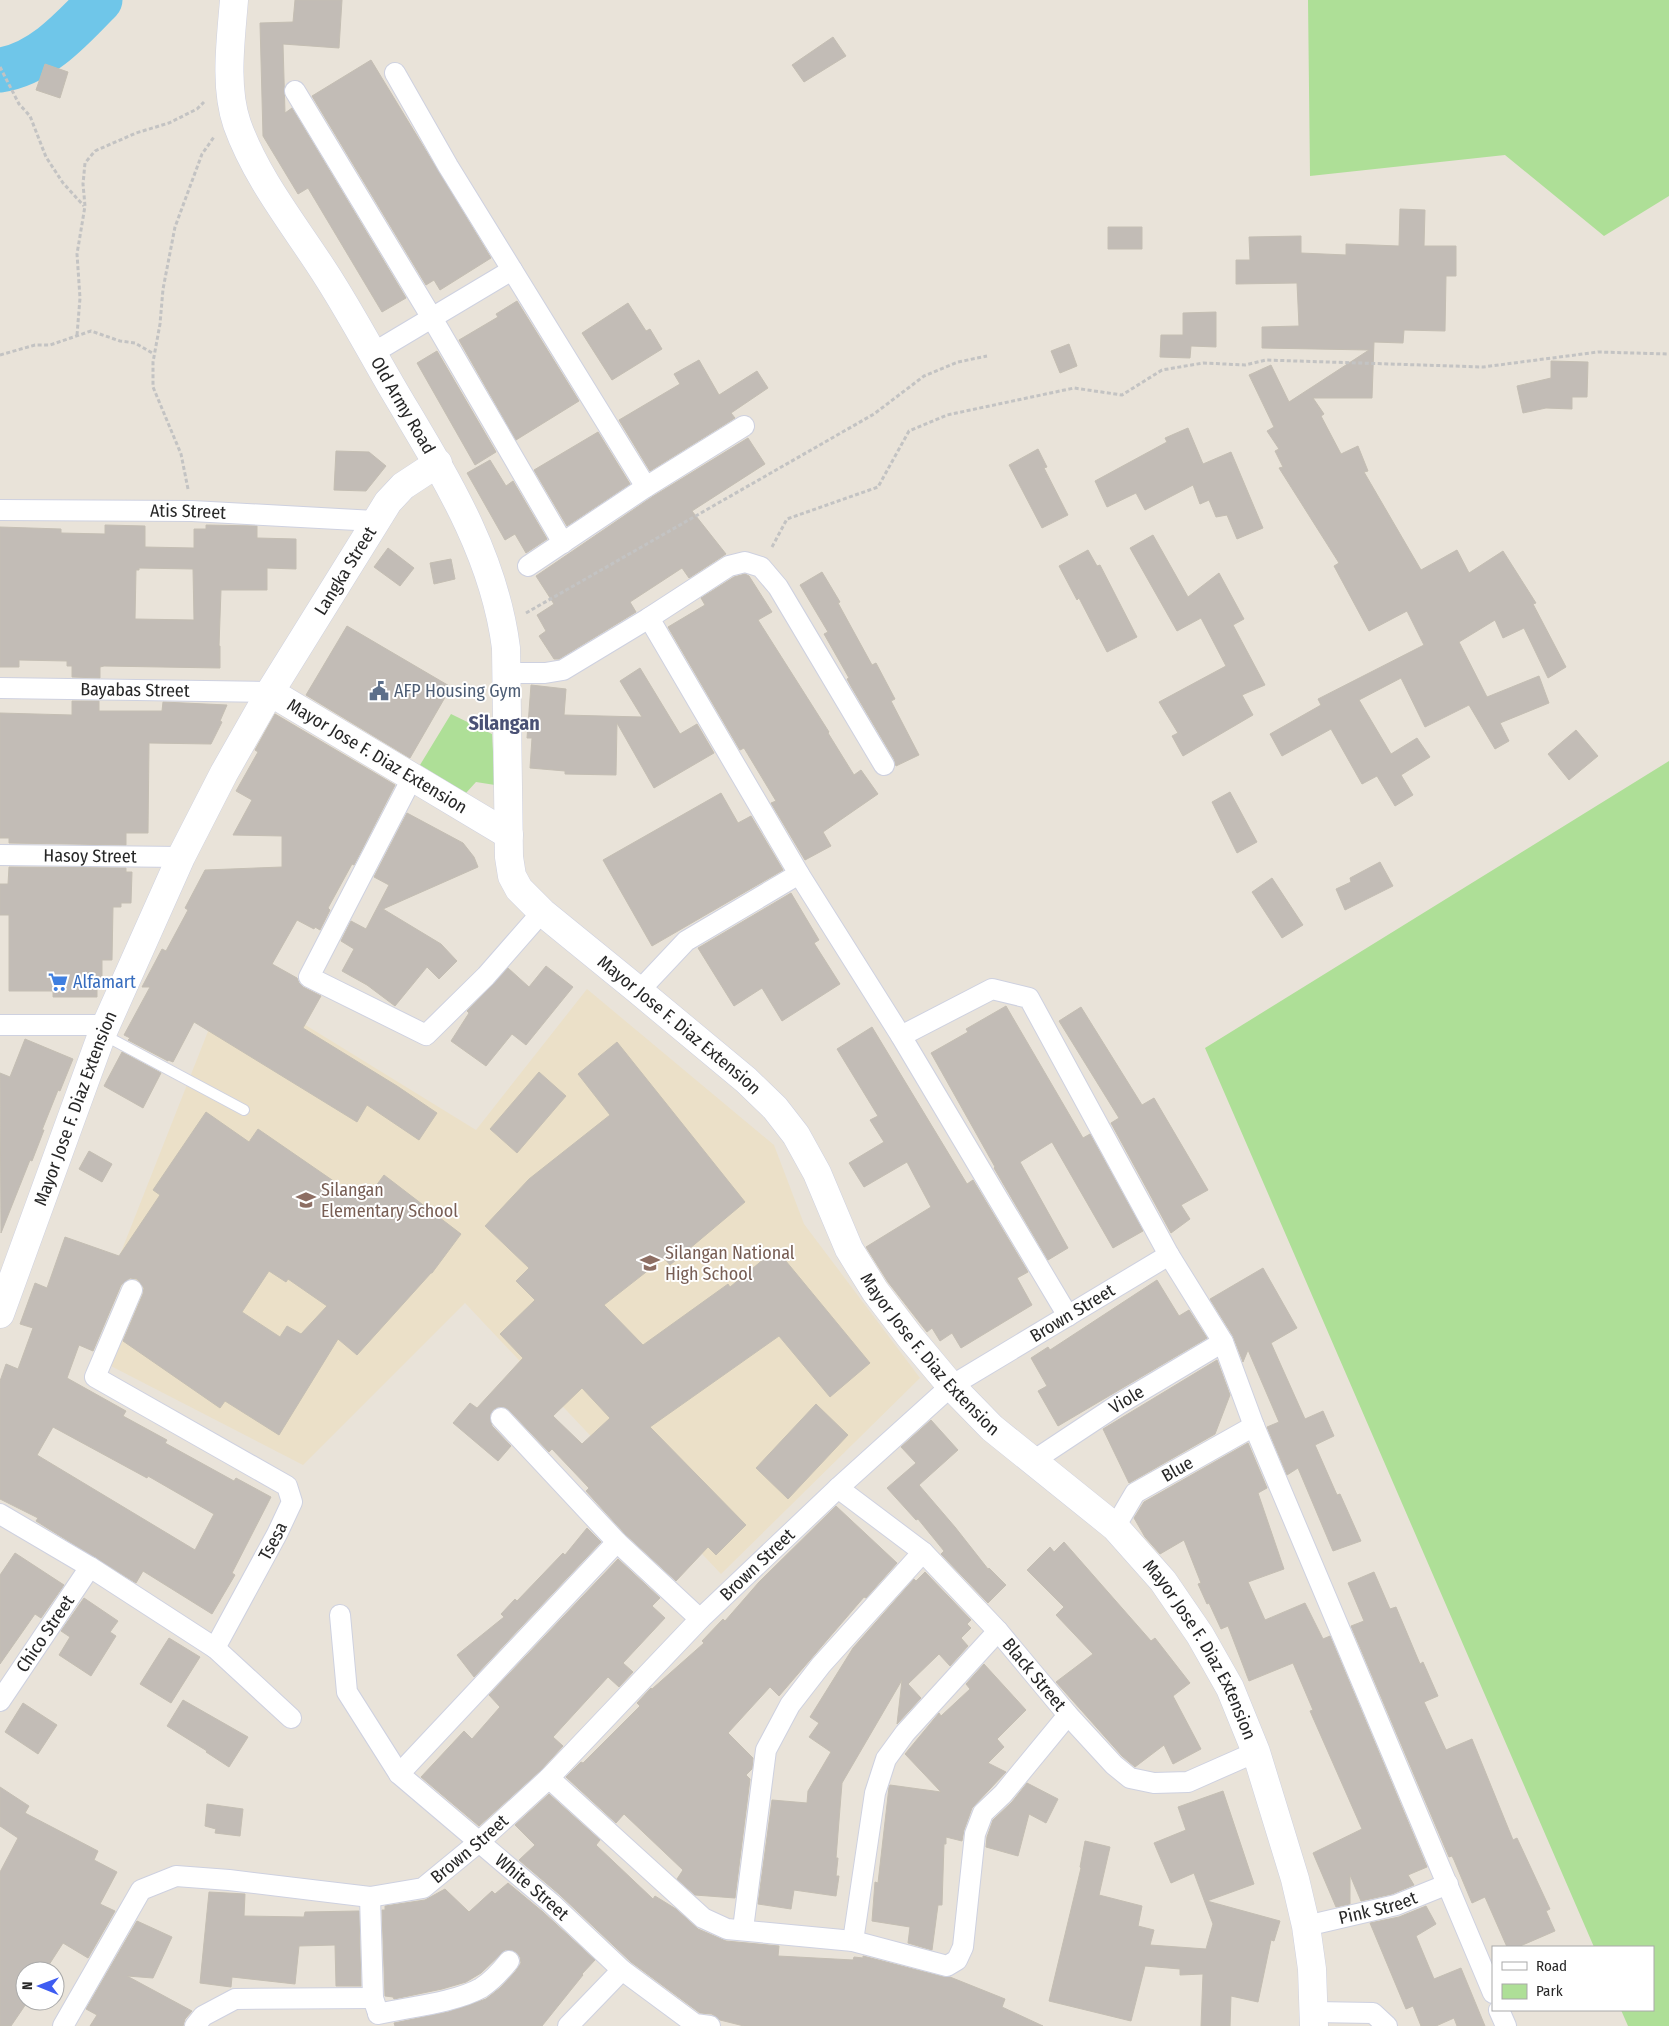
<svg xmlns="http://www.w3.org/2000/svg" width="1669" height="2026" font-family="'Fira Sans Condensed',sans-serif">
	<rect width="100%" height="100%" fill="#e9e3d9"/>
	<path fill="#ebe0c8" d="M229,978L476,1130L587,989L774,1145L804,1224L920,1378L721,1574L465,1303L303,1465L107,1364L138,1292L114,1270Z"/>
	<path fill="#aedf97" d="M1308,0H1669V196L1604,236L1505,155L1310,176Z
		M451,714L492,734L495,785L476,782L466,793L420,765Z
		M1669,761V2026H1628L1621,2010H1653V1947H1594L1205,1048Z"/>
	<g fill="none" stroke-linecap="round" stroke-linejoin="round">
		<path stroke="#6fc6e9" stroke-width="45" d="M0,70C41,64 72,29 100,0"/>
	</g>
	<path fill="#c2bcb6" stroke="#c4beb3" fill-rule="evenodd" d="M295,0H342L339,48L283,44L285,113L292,108L406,298L382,312L308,188L298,194L263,136L260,23L293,22Z
		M833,37L846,56L804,82L792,65Z
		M371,60L491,258L440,290L434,280L426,285L312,96Z
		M45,64L68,72L60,98L36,90Z
		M1400,209L1425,210L1424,246H1456V276H1446L1445,331L1404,330L1403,343L1374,342L1372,398H1313L1324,414L1321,416L1341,454L1358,446L1368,471L1364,472L1421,570L1457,550L1469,573L1503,551L1536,603L1533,604L1566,667L1548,678L1524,628L1503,638L1495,620L1459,642L1487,697L1539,676L1549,703L1500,723L1509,741L1495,749L1469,705L1425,727L1401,678L1359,700L1391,754L1417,738L1430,757L1401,775L1413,795L1395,806L1377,776L1362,784L1331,729L1282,756L1270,734L1321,705L1318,699L1424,645L1407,611L1369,631L1334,566L1339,563L1279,468L1283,467L1275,451L1279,449L1267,431L1274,427L1249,375L1271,365L1289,402L1369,350L1262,348V327L1299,326L1297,283L1236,284V260H1250L1249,237L1301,236V253L1346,255V244L1399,246Z
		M1108,227H1142V249H1108Z
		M517,301L579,401L516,440L459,340L498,317L496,314Z
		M628,303L646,331L650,329L662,349L612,380L582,333Z
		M1216,312V347L1191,346L1190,358L1160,357L1161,335H1183V313Z
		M1069,344L1077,366L1060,373L1051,351Z
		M437,351L496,452L475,465L417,363Z
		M699,360L719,395L757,371L768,388L731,413L735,418L650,471L619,420L680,384L674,374Z
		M1551,361L1588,362L1587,397H1572V409L1546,408L1523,413L1517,386L1551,378Z
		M1188,428L1203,464L1231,452L1263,528L1237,539L1227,515L1216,517L1209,500L1200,504L1193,485L1145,510L1136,493L1107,507L1095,481L1167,442L1165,438Z
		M598,432L630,484L567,526L534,470Z
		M748,438L765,464L692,511L726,554L689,578L682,568L630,602L636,612L559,659H554L539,636L546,631L537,615L554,604L536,576L652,497Z
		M1038,449L1047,467L1044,468L1068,515L1042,528L1009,465Z
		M336,451L369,452L386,466L366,491L334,490Z
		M490,460L506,486L513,481L547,539L526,553L515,534L505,540L467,473Z
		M105,525L145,526V547L194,548V529H206V525L257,526V538L296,539V569L267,568V590H221L219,646H220V668L104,666L100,667V678L72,677V666H67V661L19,660V667H0V527L61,529V533L105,534ZM139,568L193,569L194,620L135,619L136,570H139Z
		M1153,535L1188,597L1219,573L1244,619L1233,625L1265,685L1242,695L1253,715L1183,756L1172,736L1178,733L1159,702L1226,666L1201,618L1177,631L1130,548Z
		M388,548L414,568L400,586L374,567Z
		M1088,550L1097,566L1100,565L1137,637L1107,652L1079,598L1077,600L1059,566Z
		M451,559L455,579L434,584L430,563Z
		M822,572L840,602L838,603L872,665L876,663L895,699L891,701L919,755L896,766L894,759L852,688L847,679L849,678L824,634L828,632L800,585Z
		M745,574L749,576L772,612L758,620L829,732L828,733L854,775L861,770L878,794L823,832L831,846L805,860L771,803L776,801L744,748L740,750L668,627L705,605L701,598L734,577Z
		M347,626L451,687L410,758L306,695Z
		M640,668L680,734L697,724L714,753L654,788L617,723L616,775L565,774V771L530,768L532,738H527L531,685L566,689L564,715L642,717L620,681Z
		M72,701H99V711H162L163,702L227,705L220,721L222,722L211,744L149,743L148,833H126V845L9,843V838H0V713L72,715Z
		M275,714L395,785L354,865L352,864L328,908L330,910L320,930L315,927L314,929L297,920L272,964L297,978L299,983L303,987L321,996L303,1028L397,1086L437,1113L419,1140L367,1105L357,1122L194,1022L173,1062L168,1060V1061L128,1040L130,1038L124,1035L150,987H142L162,949L166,951L188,910L185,908L205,870L282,867V836L233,835L252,800L236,791L258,752L255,750Z
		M1576,730L1598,756L1569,780L1548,754Z
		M1230,792L1257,842L1237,853L1212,802Z
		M721,793L738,823L751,816L783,870L652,946L603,860Z
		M407,813L463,843L474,857L478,867L383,909L441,944L457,961L439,979L427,967L395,1006L367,985L342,971L354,949L341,941L351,921L366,929L389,885L374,877Z
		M1380,862L1393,886L1345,910L1336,889L1351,882L1350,878Z
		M9,867L126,868V872H132L131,903H121V907H113L112,960H102V987H97V997H53V991H9V915H0V884H8Z
		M1272,878L1303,925L1282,938L1252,892Z
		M791,893L819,940L814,943L840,984L782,1021L762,988L734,1006L698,948Z
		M546,966L573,987L526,1045L512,1034L486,1066L451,1041L469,1013L467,1011L508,968L529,987Z
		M1006,1006L1083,1138L1090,1134L1143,1231L1113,1248L1052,1142L1020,1162L1068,1248L1048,1260L994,1168L995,1167L931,1053L968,1032L966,1029Z
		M1081,1007L1142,1105L1154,1098L1208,1190L1181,1205L1190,1219L1171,1233L1111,1123L1119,1118L1059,1021Z
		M872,1027L967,1184L973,1180L1028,1272L1017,1278L1032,1305L961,1348L952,1333L940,1341L932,1328L927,1332L888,1282L866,1247L931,1207L907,1162L864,1187L849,1163L884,1142L870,1120L878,1116L837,1049Z
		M25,1039L73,1059L60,1091L58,1090L42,1130H44L32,1161L30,1160L1,1233L0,1073L10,1077Z
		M617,1042L745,1202L670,1265L664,1258L604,1305L643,1345L728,1284L730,1287L776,1249L870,1363L830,1397L779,1336L650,1427L746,1525L716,1555L708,1547L676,1581L625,1534L586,1491L589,1488L552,1449L549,1452L509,1410L504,1407H498L493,1410L490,1415L492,1426L511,1446L498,1461L453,1423L470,1403L477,1408L523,1358L500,1334L535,1300L516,1281L529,1268L485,1226L529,1179L610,1115L578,1074ZM582,1388L610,1418L582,1444L553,1416Z
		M122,1052L161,1073L143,1108L104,1086Z
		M539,1072L566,1096L517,1153L490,1129Z
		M206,1112L249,1142L258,1129L364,1202L384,1175L461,1234L432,1273H431L357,1355L338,1339L279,1435L225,1401L220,1408L123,1341L143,1294L144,1288L137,1279L130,1278L121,1285L93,1351L79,1345L67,1378L126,1411L123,1416L167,1440L165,1443L234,1481L236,1478L271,1497L232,1573L235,1575L212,1614L143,1571L136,1583L36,1521L38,1518L0,1499V1381L6,1364L18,1369L33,1328L20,1324L35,1283L47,1288L65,1237L119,1256L160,1195L153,1190ZM269,1271L286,1282L288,1279L327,1306L301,1334L287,1326L280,1337L242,1312ZM53,1427L147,1478L148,1476L214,1514L195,1550L37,1455Z
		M89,1151L112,1164L102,1182L79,1169Z
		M1263,1268L1297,1328L1271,1343L1305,1419L1323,1411L1334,1436L1315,1445L1337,1495L1340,1494L1361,1541L1333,1551L1298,1468L1287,1475L1267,1427L1279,1422L1248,1350L1243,1362L1233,1336L1210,1299Z
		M1157,1280L1179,1316L1189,1310L1207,1338L1058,1426L1038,1391L1047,1386L1031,1358L1048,1347L1050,1350Z
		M1217,1360L1230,1395L1215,1434L1129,1483L1103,1429Z
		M816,1404L848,1435L788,1499L756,1468Z
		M931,1420L958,1450L919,1485L955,1527L988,1569L989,1568L1006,1585L988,1603L941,1554L944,1551L918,1519L916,1520L887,1488L916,1463L901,1447Z
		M1248,1443L1267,1488L1258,1493L1284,1569L1248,1582L1265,1620L1305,1603L1323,1639L1330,1636L1427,1867L1408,1875L1414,1885L1392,1894L1361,1901L1350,1875V1904L1336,1907L1313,1853L1362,1829L1310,1711L1313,1710L1293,1663L1249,1681L1228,1626L1221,1629L1209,1603L1207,1604L1198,1584L1201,1583L1184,1540L1160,1554L1145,1537L1134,1518L1144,1502Z
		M836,1506L897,1563L866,1598L864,1597L779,1696L770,1687L728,1733L753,1758L752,1769L746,1775L750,1779L735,1898L695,1895L677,1879L683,1870L643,1832L624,1814L616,1823L566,1777L581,1762L583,1763L640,1706L637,1703L651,1688L652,1689L704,1643L702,1641L723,1619L725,1621L759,1582Z
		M587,1528L601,1542L474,1677L457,1655L504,1617L501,1614L515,1599L517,1601L563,1553L565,1555Z
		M1064,1542L1151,1641L1155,1638L1190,1683L1173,1696L1201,1749L1173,1764L1164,1745L1135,1767L1122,1756L1056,1682L1093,1654L1056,1615L1064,1607L1027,1570L1050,1547L1054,1552Z
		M15,1553L64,1585L41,1618L35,1614L0,1664V1575Z
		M618,1559L660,1598L652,1606L665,1618L623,1663L633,1672L619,1687L608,1677L553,1737L563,1746L541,1770L479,1826L421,1777L464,1731L472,1739L500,1707L489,1695Z
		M925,1572L971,1620L967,1624L971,1628L961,1638L968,1646L950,1666L939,1654L908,1684L921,1698L897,1724L902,1680L842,1783L836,1858H838L836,1876H839L836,1896L794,1890L791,1909L758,1904L772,1800L807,1803L808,1791L831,1752L809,1737L819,1723L810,1717L853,1648L914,1579L916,1581Z
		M1374,1572L1390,1609L1396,1607L1420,1664L1423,1662L1438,1696L1424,1702L1446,1750L1472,1739L1513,1840L1517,1838L1550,1909L1546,1911L1555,1931L1518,1947H1507L1485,1897L1472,1903L1454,1860L1452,1856L1449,1857L1351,1626L1364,1621L1348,1583Z
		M84,1598L118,1621L110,1632L116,1636L91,1676L59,1655L70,1637L61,1631Z
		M169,1638L200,1657L171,1703L140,1684Z
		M984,1664L1026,1710L997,1739L1004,1747L988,1763L1006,1772L972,1808L964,1830L962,1841L946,1837V1844H944L942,1905H938L932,1950L908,1943L910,1927L872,1921L875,1882L878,1883L889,1787L890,1785L941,1792L905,1754L939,1713L941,1716L970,1689L966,1684Z
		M183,1700L248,1737L229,1767L206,1752L207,1751L167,1726Z
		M23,1703L57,1725L38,1754L5,1732Z
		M1027,1783L1058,1799L1046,1823L1029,1814L1018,1856L986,1847L987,1837L993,1820L1012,1802Z
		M0,1787L29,1806L25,1813L98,1851L94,1860L117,1872L100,1904L115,1911L88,1958L63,1943L45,1971H25V2001H28L11,2026H0V1872L18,1838L0,1826Z
		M1223,1791L1254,1884L1207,1901L1280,1921L1274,1941L1271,1940L1258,2002L1231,1996L1230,2026H1201L1203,1974L1180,1975V1969L1145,1966L1131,2021L1049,2001L1081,1868L1080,1867L1085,1841L1110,1847L1099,1895L1142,1906L1138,1926L1154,1930L1150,1945L1206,1949L1213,1924L1194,1873L1171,1883L1154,1843L1186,1830L1178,1807Z
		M549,1794L600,1840L596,1845L653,1899L655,1896L676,1909L698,1929L726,1941L779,1946L778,1956L853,1960L854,1957L863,1958V1956L944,1977H950L1005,1999L1002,2007L1043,2026H744L720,2020L712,2014L700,2013L631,1962L559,1894L519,1860L535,1845L515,1825Z
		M207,1804L243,1809L240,1836L215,1833L216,1829L205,1826Z
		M508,1883L543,1912L595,1960L582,1974L583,1975L542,2026H395L394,2023L448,2012L486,1999L500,1988L515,1972L521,1963L520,1957L516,1952L505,1950L481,1973L466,1982L442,1989L394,1999L393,1997L385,1996L382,1910H385V1906L425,1900L445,1889L469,1912L492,1891L495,1894Z
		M209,1892L245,1894L244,1916L304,1917L305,1912L359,1911L361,1986H336L335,1945L299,1946L295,1984L232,1977L231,1987L200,1983Z
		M1426,1906L1436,1924L1416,1936L1434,1979L1461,1968L1485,2026H1457L1454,2018L1436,2026H1421L1413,2006L1406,2009L1370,1923L1399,1917Z
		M137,1921L172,1937L153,1978L127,1976L192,2011L185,2019L183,2026H90L97,2015L86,2009Z"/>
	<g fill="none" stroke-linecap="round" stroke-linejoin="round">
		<defs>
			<path id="lane" d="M102,1034L244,1110"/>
			<g id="street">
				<path d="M395,73L448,166L646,487"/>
				<path d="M295,91L432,318L563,543"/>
				<path d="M373,353L512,270"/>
				<path id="s1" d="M0,510L192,511L375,521"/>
				<path d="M528,566L646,487L744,426"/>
				<path d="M649,618L799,874L901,1036L1068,1316"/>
				<path d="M508,673H545L563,670L649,618L729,566L745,562L761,567L778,587L884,765"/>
				<path id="s2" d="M0,688L270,692"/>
				<path d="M412,778L309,977L426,1035L486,976L542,912"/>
				<path id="s3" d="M0,855L181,857"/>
				<path d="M639,991L686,941L799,874"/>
				<path d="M0,1025H106"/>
				<path d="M901,1036L992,989L1029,998L1169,1255L1223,1342L1254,1426L1493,1993"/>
				<path d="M501,1418L617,1542L700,1619"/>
				<path id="s4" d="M1033,1461L1119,1404L1223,1342"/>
				<path id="s5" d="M838,1488L923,1552L998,1631L1068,1715L1114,1765L1130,1778L1154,1783L1188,1782L1256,1752"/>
				<path id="s6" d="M0,1514L90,1567L215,1648L277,1534L292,1502L287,1486L95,1377L132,1290"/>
				<path id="s7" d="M1115,1527L1135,1493L1254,1426"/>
				<path id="s8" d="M340,1615L347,1692L399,1774L551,1903L622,1970L695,2024L710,2026"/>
				<path d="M215,1648L291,1718"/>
				<path id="s9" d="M0,1701L90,1567"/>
				<path d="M399,1774L617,1542"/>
				<path d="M549,1778L703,1918L727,1929L853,1941L947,1966L957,1960L963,1947L975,1834L983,1813L1003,1794L1068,1715"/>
				<path d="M370,1897L373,1998L377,2010"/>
				<path id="s10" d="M1306,1926L1396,1905L1448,1884"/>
				<path d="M743,1929L766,1750L790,1705L821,1665L923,1552"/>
				<path d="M853,1941L875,1793L886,1759L905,1733L998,1631"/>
				<path d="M1499,2010L1506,2026"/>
				<path d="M1314,2012L1373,2013L1387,2026"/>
				<path d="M378,2014C408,2007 454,2003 481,1988C492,1981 501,1971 509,1961"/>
				<path id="s11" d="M63,2026L141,1890L176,1876L229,1880L370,1897L423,1888L479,1842L549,1778L700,1619L838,1488L951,1386L1169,1255"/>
				<path d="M195,2026L203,2016L235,1999L373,1998"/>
				<path d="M568,2026L622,1970"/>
			</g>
			<g id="secondary">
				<path id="s12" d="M234,0C231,39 224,86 237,124C257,180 296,227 327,276C352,315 373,355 396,394C444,475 494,553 506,648L509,857L512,876L519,889L542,912L639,991L746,1080L775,1108L796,1135L817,1173L849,1249L875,1291L910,1337L951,1386L992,1428L1115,1527L1163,1581L1200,1635L1230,1688L1256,1752L1295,1879L1306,1926L1312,1969L1314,2026"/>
				<path id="s13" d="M270,692L509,835"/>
				<path id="s14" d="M0,1314L102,1034L181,857L224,773L270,692L388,502L403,486L438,463"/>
			</g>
		</defs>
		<use href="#lane" stroke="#ced1e0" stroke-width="12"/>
		<use href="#street" stroke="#ced1e0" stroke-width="22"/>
		<use href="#secondary" stroke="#ced1e0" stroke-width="29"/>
		<path stroke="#c3c3c3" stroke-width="3" stroke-dasharray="4 2.5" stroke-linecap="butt" d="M0,67L19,104L30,116L46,157L63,183L84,206
			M77,335L80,298L77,254L85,206L83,184L85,163L95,151L136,133L169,123L197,109L204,102
			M0,355L35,345H50L91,331L120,341L135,343L154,354
			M188,489L181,454L153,387V362L160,324L163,289L175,227L202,154L214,137
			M772,547L787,519L878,487L909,431L947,415L1074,388L1122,395L1162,370L1203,363L1245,365L1266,360L1483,367L1598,352L1669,354
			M526,613L874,414L924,376L958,362L987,356"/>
		<use href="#lane" stroke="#fff" stroke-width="10"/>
		<use href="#street" stroke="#fff" stroke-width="20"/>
		<use href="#secondary" stroke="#fff" stroke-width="28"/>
	</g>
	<defs>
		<symbol id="civic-bare" viewBox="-9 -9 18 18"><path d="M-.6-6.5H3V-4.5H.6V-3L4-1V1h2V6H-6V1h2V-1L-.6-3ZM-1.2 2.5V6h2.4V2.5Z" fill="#5c6f8a" stroke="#fff" stroke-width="2.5" paint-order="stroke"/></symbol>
		<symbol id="supermarket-bare" viewBox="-9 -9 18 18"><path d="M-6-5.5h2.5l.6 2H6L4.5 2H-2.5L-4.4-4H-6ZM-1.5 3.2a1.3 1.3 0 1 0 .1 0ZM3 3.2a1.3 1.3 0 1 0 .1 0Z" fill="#3f7fe0" stroke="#fff" stroke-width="2.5" paint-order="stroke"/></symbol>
		<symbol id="school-bare" viewBox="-9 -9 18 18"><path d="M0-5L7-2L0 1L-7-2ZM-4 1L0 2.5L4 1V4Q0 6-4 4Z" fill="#8d6e63" stroke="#fff" stroke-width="2.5" paint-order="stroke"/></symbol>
	</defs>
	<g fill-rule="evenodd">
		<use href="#civic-bare" x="365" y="677" width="28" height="28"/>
		<use href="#supermarket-bare" x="44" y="968" width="28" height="28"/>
		<use href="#school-bare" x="292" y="1186" width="28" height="28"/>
		<use href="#school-bare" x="636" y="1249" width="28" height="28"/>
	</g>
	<g text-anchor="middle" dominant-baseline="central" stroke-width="4" stroke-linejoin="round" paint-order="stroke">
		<g font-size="18" fill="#272727" stroke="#fff">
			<text stroke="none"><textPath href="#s12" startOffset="452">Old Army Road</textPath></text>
			<text stroke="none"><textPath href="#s1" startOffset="188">Atis Street</textPath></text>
			<text stroke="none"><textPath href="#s14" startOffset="822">Langka Street</textPath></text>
			<text stroke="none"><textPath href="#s2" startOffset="135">Bayabas Street</textPath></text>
			<text stroke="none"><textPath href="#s13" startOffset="125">Mayor Jose F. Diaz Extension</textPath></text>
			<text stroke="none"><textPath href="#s3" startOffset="90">Hasoy Street</textPath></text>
			<text stroke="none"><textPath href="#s12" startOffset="1171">Mayor Jose F. Diaz Extension</textPath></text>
			<text stroke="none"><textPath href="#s14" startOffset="219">Mayor Jose F. Diaz Extension</textPath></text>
			<text stroke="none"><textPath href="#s11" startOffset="1314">Brown Street</textPath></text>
			<text stroke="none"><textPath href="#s12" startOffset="1591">Mayor Jose F. Diaz Extension</textPath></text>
			<text stroke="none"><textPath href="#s4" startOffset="112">Viole</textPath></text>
			<text stroke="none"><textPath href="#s7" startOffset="88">Blue</textPath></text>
			<text stroke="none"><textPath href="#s6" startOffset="375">Tsesa</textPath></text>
			<text stroke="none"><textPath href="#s11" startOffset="909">Brown Street</textPath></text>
			<text stroke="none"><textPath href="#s9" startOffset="81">Chico Street</textPath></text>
			<text stroke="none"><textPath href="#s12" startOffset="1996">Mayor Jose F. Diaz Extension</textPath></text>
			<text stroke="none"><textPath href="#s5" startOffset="272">Black Street</textPath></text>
			<text stroke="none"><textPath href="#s11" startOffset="504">Brown Street</textPath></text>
			<text stroke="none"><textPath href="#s8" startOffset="349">White Street</textPath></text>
			<text stroke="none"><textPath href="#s10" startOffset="74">Pink Street</textPath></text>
		</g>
		<g font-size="18" fill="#4e5e75" stroke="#fff" text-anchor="start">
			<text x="394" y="691">AFP Housing Gym</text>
		</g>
		<g font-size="18" fill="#366cbe" stroke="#fff" text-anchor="start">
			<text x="73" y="982">Alfamart</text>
		</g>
		<g font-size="18" fill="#785e54" stroke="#fff" text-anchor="start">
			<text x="321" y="1190">Silangan<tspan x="321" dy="21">Elementary School</tspan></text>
			<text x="665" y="1253">Silangan National<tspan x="665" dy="21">High School</tspan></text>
		</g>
		<g font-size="20" font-weight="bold" fill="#4a5175" stroke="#fff">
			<text x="504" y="723">Silangan</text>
		</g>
	</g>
	<rect x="1492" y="1946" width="162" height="65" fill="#ffffff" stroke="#a9a9a9"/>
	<rect x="1502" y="1962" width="25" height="8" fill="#ffffff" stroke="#a9a9a9"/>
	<text x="1536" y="1971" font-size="15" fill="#272727">Road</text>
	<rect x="1502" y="1984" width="25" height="15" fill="#aedf97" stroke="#a9a9a9"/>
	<text x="1536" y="1996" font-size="15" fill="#272727">Park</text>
	<g transform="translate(40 1986) rotate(271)"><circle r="24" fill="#ffffff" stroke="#a9a9a9"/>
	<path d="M0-4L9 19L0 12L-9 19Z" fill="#3e5cf2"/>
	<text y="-8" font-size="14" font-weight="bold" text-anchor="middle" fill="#272727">N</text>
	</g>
</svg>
